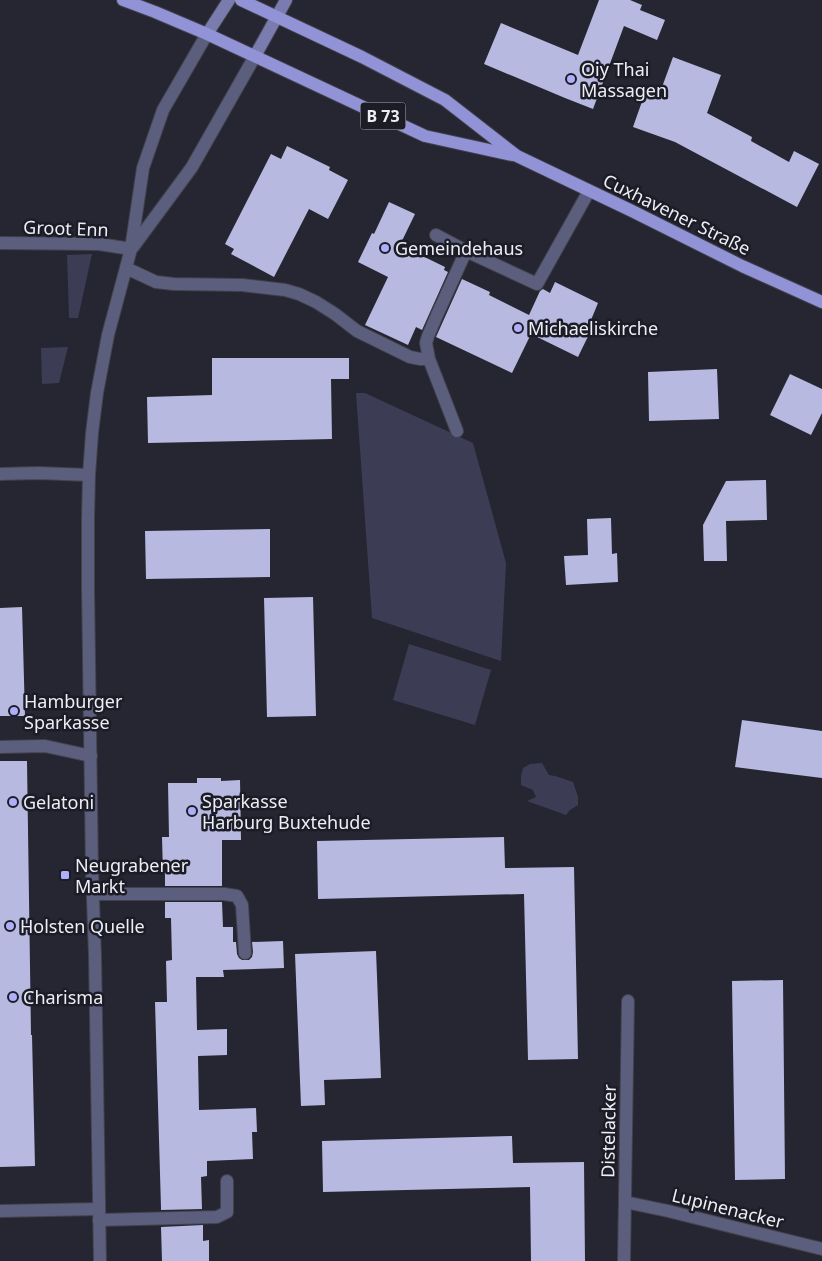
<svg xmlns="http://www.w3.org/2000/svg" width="822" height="1261" font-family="'Noto Sans',sans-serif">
	<rect width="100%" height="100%" fill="#252631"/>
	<path fill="#3c3d55" d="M92,254L78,318H69L67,255Z
		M68,347L59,383L42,384L41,348Z
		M356,393H365L473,443L506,563L501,661L372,618Z
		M409,644L491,670L475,725L393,700Z
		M542,763L549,775L555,776L573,782L578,797V805L570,810L566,815L527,801L536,797L533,790L521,785V776L523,768L530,764Z"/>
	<path fill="#b7b9e0" d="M599,0H630L642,5L640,10L665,20L657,40L624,26L593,109L565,98L484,64L501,23L578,55Z
		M673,57L721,75L707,113L752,137L751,141L789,162L794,151L819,164L797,207L675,142L633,127L645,93L658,98Z
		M287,146L330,167L329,170L348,180L328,219L309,209L274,277L231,254L234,249L225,244L271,154L281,159Z
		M389,202L415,214L400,245L445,267L444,270L448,272L422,330L416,327L408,345L365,325L388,277L358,262L372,233L374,234Z
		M462,279L490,292L489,295L529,315L540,291L543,289L550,293L555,282L598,303L591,320L595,322L578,357L531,334L512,373L436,337Z
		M212,358H349V379H331L332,439L148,443L147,397L212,395Z
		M717,369L719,419L649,421L648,372Z
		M790,374L822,389V413L811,435L770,415Z
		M766,480L767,520L726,521L727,561H704L703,525L726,481Z
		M611,518L612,554L617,553L618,582L566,585L564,556L588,555L587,519Z
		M270,529V577L146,579L145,531Z
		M313,597L316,716L267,717L264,598Z
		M22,607L25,716H0V608Z
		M742,720L822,731V778L735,767Z
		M0,761H27L31,1035H32L35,1166L0,1167Z
		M197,778H221V781L240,780L241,840H222V886H165V874H163L162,837H169L168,783H197Z
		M504,837L505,868L574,867L578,1059L528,1060L524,894L318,899L317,841Z
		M165,902H222L223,927H233V942H236L237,954L239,958L242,960H249L252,957L253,952L252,942L283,941L284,968L223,970L224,977H196L197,1030L227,1029V1055L198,1056L199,1110L256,1108L257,1132H252L253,1159L207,1161V1176L201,1177L202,1209L161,1210V1208L155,1002H167L166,961L172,960L171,918H165Z
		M376,951L381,1078L324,1080L325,1105L301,1106L295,954Z
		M783,980L785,1179L735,1180L732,981Z
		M512,1136L513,1163L584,1162L585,1261H531L530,1187L323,1192L322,1141Z
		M203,1225V1241L209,1240V1261H162L161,1227Z"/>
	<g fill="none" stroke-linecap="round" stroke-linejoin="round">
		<defs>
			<path id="service" d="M436,235L466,251L537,284L589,191
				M126,268L156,282L174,284L242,285L285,290L299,294L316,302L335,314L357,331L410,357L420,359H429
				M457,431L429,359L426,343L428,336L437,315L466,251
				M93,894H224L237,896L242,905L245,953
				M99,1220L217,1217L227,1212V1181"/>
			<path id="pedestrian" d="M0,243L99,244L131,249
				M0,474L38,473L89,475
				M0,747L45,746L91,756"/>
			<path id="minor" d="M625,1202L668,1211L822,1249
				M0,1211L99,1209
				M624,1261L628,1001"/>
			<path id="tertiary" d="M133,247L192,167L255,56
				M100,1261L95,956L92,871L88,588V518L89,475L92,433L97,393L108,335L131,249L143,168L163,110L207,34"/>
			<path id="secondary" d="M207,34L229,0
				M255,56L286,0"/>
			<path id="primary" d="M123,0L155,12L207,34L425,136L512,155
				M241,0L362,57L445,100L517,156L632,211L742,266L822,302"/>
		</defs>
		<use href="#service" stroke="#41424c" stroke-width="14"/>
		<use href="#pedestrian" stroke="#41424c" stroke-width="14"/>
		<use href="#minor" stroke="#41424c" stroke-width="14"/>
		<use href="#tertiary" stroke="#41424c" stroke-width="14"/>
		<use href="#secondary" stroke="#41424c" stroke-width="14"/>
		<use href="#primary" stroke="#41424c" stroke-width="14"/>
		<use href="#service" stroke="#5c5e7e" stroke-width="12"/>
		<use href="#pedestrian" stroke="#5c5e7e" stroke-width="12"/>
		<use href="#minor" stroke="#5c5e7e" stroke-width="12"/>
		<use href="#tertiary" stroke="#5c5e7e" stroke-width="12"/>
		<use href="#secondary" stroke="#7a7caf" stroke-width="12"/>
		<use href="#primary" stroke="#9193d6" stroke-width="12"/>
	</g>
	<g fill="#adaffb" stroke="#1c1c27" stroke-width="2">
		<circle cx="571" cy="79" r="5"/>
		<circle cx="385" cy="248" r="5"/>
		<circle cx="518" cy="328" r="5"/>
		<circle cx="14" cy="711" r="5"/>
		<circle cx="13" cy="802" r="5"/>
		<circle cx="192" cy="811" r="5"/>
		<rect x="60" y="870" width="10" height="10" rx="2.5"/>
		<circle cx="10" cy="926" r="5"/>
		<circle cx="13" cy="997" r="5"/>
	</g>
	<g text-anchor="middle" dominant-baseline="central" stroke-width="5" stroke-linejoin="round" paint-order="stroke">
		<rect fill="#1c1c27" stroke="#aeaeb7" stroke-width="1" x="360.5" y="102.5" width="45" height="27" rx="4"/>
		<g font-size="16" font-weight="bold" fill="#ededf5">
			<text x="383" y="116">B 73</text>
		</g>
		<g font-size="18" fill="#ededf5" stroke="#1c1c27" text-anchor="start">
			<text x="581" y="69">Oiy Thai<tspan x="581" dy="21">Massagen</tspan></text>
			<text x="395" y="248">Gemeindehaus</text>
			<text x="528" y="328">Michaeliskirche</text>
			<text x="24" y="701">Hamburger<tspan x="24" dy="21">Sparkasse</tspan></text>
			<text x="202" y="801">Sparkasse<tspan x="202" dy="21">Harburg Buxtehude</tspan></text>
			<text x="23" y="802">Gelatoni</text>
			<text x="75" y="865">Neugrabener<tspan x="75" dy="21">Markt</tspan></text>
			<text x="20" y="926">Holsten Quelle</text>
			<text x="23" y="997">Charisma</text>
		</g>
		<g font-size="18" fill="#ededf5" stroke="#1c1c27">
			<text transform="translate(677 214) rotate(26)">Cuxhavener Straße</text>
			<text transform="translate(66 228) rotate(2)">Groot Enn</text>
			<text transform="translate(608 1131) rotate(-89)">Distelacker</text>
			<text transform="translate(728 1208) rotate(14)">Lupinenacker</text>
		</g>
	</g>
</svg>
